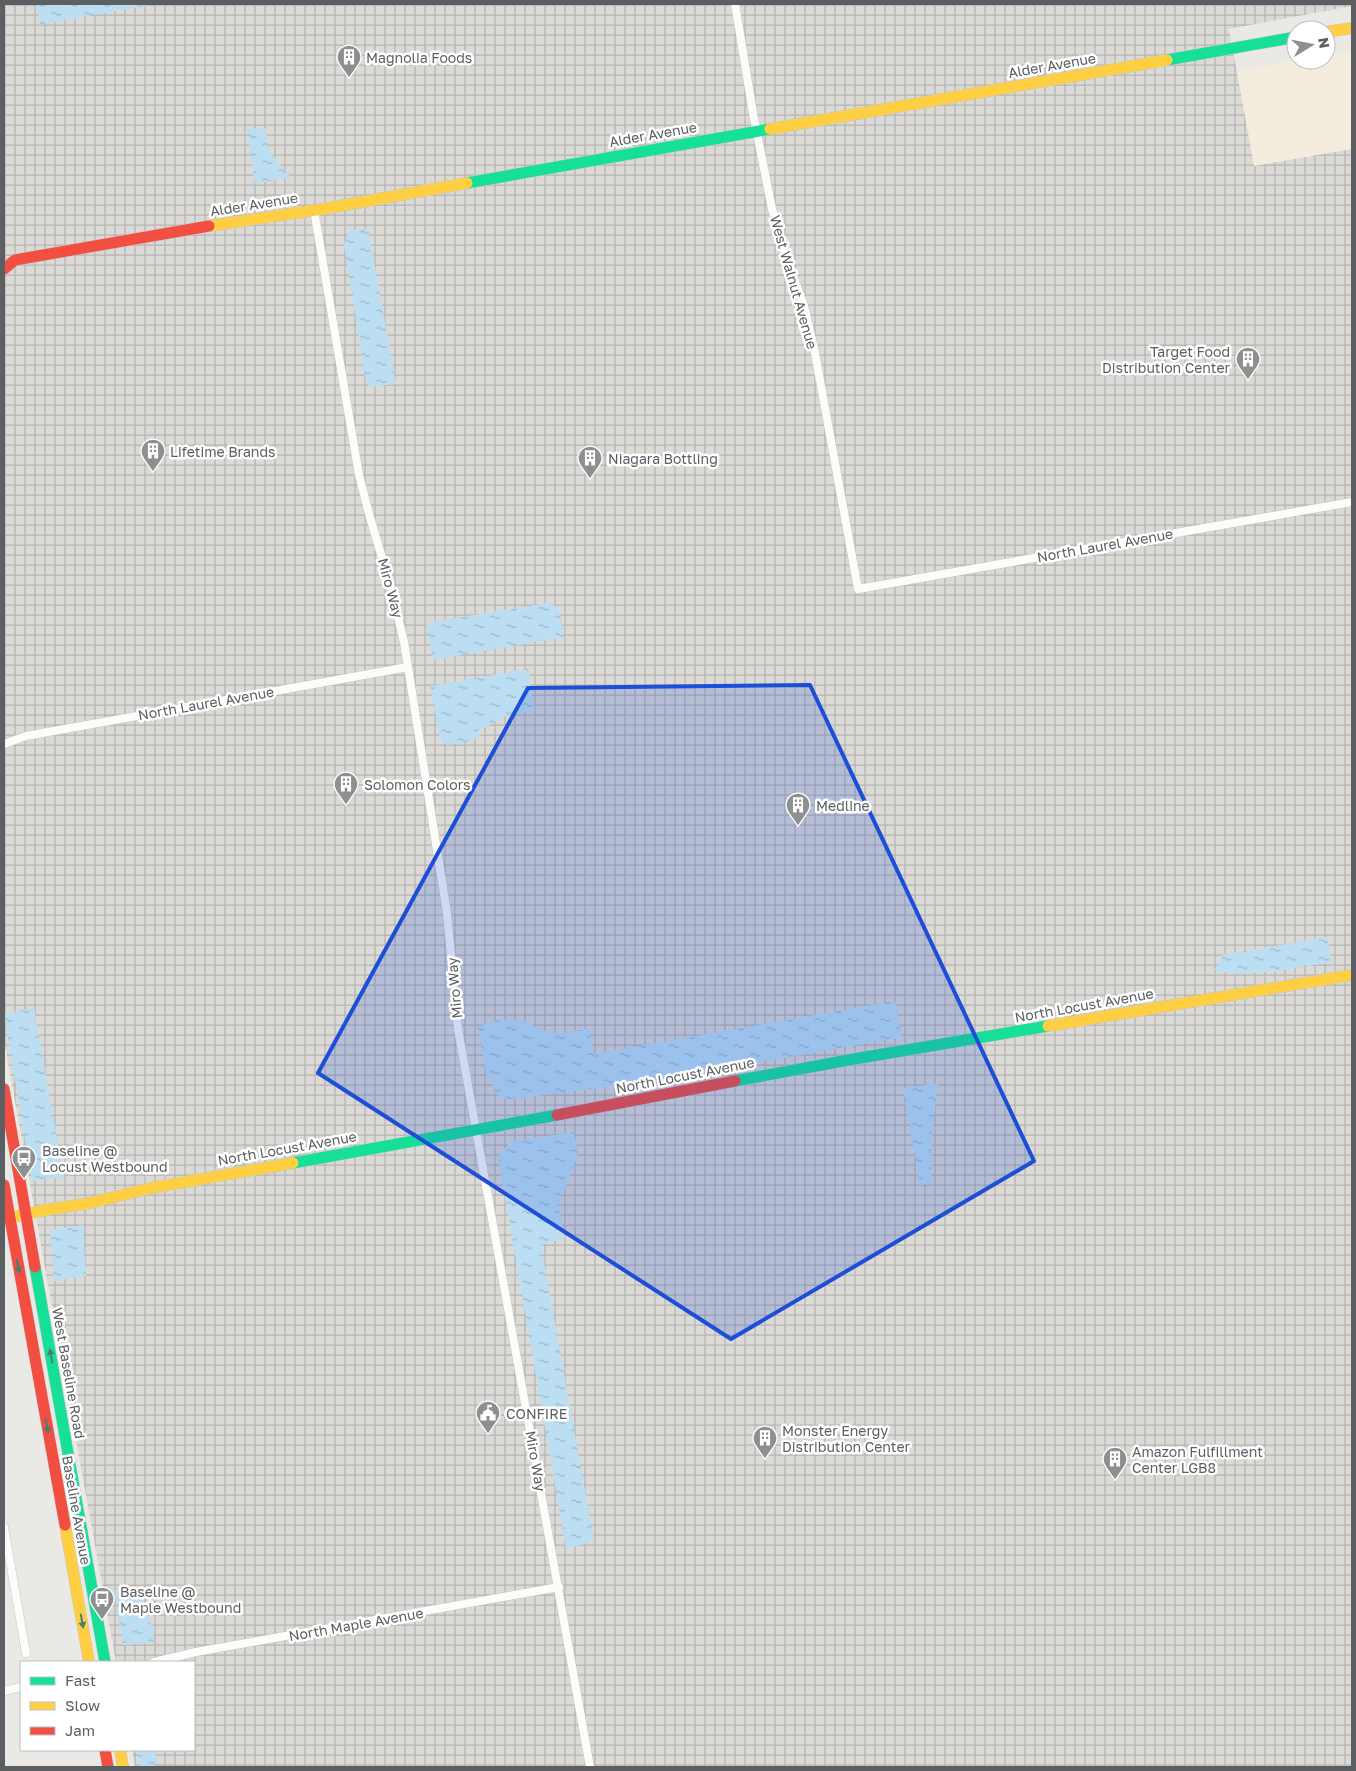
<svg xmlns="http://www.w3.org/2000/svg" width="1356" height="1771" font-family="'Golos Text',sans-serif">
	<defs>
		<pattern id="industrial-grid" width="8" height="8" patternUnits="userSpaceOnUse" patternTransform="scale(1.25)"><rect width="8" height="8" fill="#dcdad6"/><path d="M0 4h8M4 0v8" fill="none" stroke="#b5b4b1"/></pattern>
		<pattern id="water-ripples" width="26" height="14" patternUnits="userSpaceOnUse" patternTransform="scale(1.25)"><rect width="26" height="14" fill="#bbdef3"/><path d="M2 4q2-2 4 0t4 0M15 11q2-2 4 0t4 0" fill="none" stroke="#9bb7c8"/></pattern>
	</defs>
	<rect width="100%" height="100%" fill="#ebe9e5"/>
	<path fill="#f4edde" d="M1352,50V149L1254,166L1237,71L1299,60H1326V55Z"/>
	<path fill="url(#industrial-grid)" d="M4,4H1352V6L1229,29L1254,166L1352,149V1767H135L132,1750H194V1662H116L4,1040Z"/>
	<path fill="url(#water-ripples)" d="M37,4H155L40,25Z
		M265,128L270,152L290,177L255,184L247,129Z
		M350,228L358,231L368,228L396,384L369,387L365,377L344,244Z
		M547,603C562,605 562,624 564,637L433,660L426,623Z
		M528,669L535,711L506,716L477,732L480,736L471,741L447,745L440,739L430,686Z
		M1327,937L1332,962L1278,971L1238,974L1216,971L1215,969L1222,959V955Z
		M895,1001L902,1037L704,1072L684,1075L675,1074L676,1078L507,1100L495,1094L491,1078H487L478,1028C490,1019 514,1017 528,1023C535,1026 541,1031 550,1032C562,1035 577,1030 589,1028L594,1054Z
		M34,1008L64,1177L32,1181L4,1014Z
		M938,1083L932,1133L931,1183L920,1185L903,1089Z
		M574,1132L578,1155L558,1206L565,1239L541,1245L594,1541L566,1549L498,1157L510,1142Z
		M83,1225L86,1276L54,1281L50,1230Z
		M139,1589L153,1630L154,1643L123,1645L114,1591Z
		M147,1750H155L158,1767H140L137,1752Z"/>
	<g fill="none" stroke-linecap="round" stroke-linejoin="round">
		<defs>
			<path id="street" d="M735,4L753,113L772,209L785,253L804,306L815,353L858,589L1352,502
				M314,210L359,475L369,514L391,588L404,642L447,913L458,1029L590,1767
				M4,744L26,736L408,667
				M4,1527L26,1653
				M154,1662L196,1652L559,1587
				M4,1691L21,1687"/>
			<path id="fast" d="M1167,60L1296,37
				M467,183L770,129
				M735,1081L854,1059L1048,1026
				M293,1163L557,1115
				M35,1267L105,1662"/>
			<path id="slow" d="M1326,32L1352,28
				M770,129L1167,60
				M209,226L323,209L467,183
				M1048,1026L1352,975
				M4,1219L40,1211L90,1203L151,1188L293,1163
				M65,1525L89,1662
				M120,1750L123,1767"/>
			<path id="jam" d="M4,269L15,260L209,226
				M4,1089L35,1267
				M557,1115L735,1081
				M4,1185L65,1525
				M105,1750L108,1767"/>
		</defs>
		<use href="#street" stroke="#c7c7c7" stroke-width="9"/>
		<use href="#fast" stroke="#c7c7c7" stroke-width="12"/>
		<use href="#slow" stroke="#c7c7c7" stroke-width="12"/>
		<use href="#jam" stroke="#c7c7c7" stroke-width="12"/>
		<use href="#street" stroke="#fcfcfb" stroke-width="8"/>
		<use href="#fast" stroke="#16e098" stroke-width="11"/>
		<use href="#slow" stroke="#ffcf43" stroke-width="11"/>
		<use href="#jam" stroke="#f24e42" stroke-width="11"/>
	</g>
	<defs><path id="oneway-solid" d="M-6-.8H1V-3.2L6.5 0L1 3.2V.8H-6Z" transform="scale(1.25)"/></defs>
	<g fill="#4a7f70">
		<use href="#oneway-solid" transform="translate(18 1266) rotate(79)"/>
		<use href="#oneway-solid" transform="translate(51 1356) rotate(-100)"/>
		<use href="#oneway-solid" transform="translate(47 1426) rotate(80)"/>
		<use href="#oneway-solid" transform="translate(82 1621) rotate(80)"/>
	</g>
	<path fill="#1d4ed8" fill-opacity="0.2" stroke="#1d4ed8" stroke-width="4" stroke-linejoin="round" d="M810,685L1034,1161L731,1339L318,1073L528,688Z"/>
	<defs>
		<symbol id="building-pin" viewBox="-11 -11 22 30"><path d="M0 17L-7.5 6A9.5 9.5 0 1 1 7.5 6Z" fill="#8d8f90" stroke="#fff"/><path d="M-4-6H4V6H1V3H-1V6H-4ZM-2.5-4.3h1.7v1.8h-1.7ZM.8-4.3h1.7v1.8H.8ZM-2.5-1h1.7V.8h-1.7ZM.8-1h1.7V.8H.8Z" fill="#fff"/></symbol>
		<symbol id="bus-pin" viewBox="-11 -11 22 30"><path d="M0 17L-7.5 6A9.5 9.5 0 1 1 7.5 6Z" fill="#8d8f90" stroke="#fff"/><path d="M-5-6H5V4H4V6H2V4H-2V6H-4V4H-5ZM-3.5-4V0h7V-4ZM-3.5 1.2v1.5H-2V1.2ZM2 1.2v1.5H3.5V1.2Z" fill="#fff"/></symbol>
		<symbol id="civic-pin" viewBox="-11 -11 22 30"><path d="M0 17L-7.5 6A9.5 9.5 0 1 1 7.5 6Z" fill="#8d8f90" stroke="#fff"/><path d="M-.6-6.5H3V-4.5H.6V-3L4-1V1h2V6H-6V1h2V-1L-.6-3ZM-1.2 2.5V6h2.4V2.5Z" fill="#fff"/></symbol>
	</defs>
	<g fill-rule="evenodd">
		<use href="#building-pin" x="335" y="43" width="28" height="38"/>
		<use href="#building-pin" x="1234" y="345" width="28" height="38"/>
		<use href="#building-pin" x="139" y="437" width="28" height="38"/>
		<use href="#building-pin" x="576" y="444" width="28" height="38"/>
		<use href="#building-pin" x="332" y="770" width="28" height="38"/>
		<use href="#building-pin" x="784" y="791" width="28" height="38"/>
		<use href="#bus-pin" x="10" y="1144" width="28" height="38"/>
		<use href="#civic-pin" x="474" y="1399" width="28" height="38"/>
		<use href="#building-pin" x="751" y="1424" width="28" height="38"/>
		<use href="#building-pin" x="1101" y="1445" width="28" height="38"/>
		<use href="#bus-pin" x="88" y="1585" width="28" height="38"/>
	</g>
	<g text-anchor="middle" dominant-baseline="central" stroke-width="5" stroke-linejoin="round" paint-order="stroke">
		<g font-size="14" fill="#5b5f62" stroke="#fff" text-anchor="start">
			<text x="366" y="57">Magnolia Foods</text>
			<text x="1230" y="351" text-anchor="end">Target Food<tspan x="1230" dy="16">Distribution Center</tspan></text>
			<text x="170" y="451">Lifetime Brands</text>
			<text x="608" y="458">Niagara Bottling</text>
			<text x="364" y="784">Solomon Colors</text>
			<text x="816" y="805">Medline</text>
			<text x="42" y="1150">Baseline @<tspan x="42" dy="16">Locust Westbound</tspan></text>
			<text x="506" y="1413">CONFIRE</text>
			<text x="782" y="1430">Monster Energy<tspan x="782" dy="16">Distribution Center</tspan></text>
			<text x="1132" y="1451">Amazon Fulfillment<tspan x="1132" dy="16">Center LGB8</tspan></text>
			<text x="120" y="1591">Baseline @<tspan x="120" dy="16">Maple Westbound</tspan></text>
		</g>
		<g font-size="14" fill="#5b5f62" stroke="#fff">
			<text transform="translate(1052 65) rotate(-10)">Alder Avenue</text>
			<text transform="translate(653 134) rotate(-10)">Alder Avenue</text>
			<text transform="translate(254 204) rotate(-9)">Alder Avenue</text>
			<text transform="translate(794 282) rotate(74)">West Walnut Avenue</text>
			<text transform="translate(1105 545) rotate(-10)">North Laurel Avenue</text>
			<text transform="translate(391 588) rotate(75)">Miro Way</text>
			<text transform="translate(206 703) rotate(-10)">North Laurel Avenue</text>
			<text transform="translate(454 988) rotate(-95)">Miro Way</text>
			<text transform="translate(1084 1005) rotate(-10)">North Locust Avenue</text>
			<text transform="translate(685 1075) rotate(-11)">North Locust Avenue</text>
			<text transform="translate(287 1148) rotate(-10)">North Locust Avenue</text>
			<text transform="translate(69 1373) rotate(80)">West Baseline Road</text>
			<text transform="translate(536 1461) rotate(80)">Miro Way</text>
			<text transform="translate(77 1510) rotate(80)">Baseline Avenue</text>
			<text transform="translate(356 1624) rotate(-10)">North Maple Avenue</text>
		</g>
	</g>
	<rect width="1356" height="1771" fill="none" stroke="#5b5f62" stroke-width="10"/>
	<rect x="20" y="1661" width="175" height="90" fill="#ffffff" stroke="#bdbfc0"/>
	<rect x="30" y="1677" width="25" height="8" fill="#16e098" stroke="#bdbfc0"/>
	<text x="65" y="1686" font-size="15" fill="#5b5f62">Fast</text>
	<rect x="30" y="1702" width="25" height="8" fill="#ffcf43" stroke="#bdbfc0"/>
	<text x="65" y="1711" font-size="15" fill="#5b5f62">Slow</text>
	<rect x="30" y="1727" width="25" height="8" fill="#f24e42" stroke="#bdbfc0"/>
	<text x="65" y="1736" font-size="15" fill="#5b5f62">Jam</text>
	<g transform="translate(1311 45) rotate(80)"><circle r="24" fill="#ffffff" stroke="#bdbfc0"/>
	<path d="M0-4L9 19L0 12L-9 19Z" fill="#8d8f90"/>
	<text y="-8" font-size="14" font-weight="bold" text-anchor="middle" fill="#5b5f62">N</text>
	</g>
</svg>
